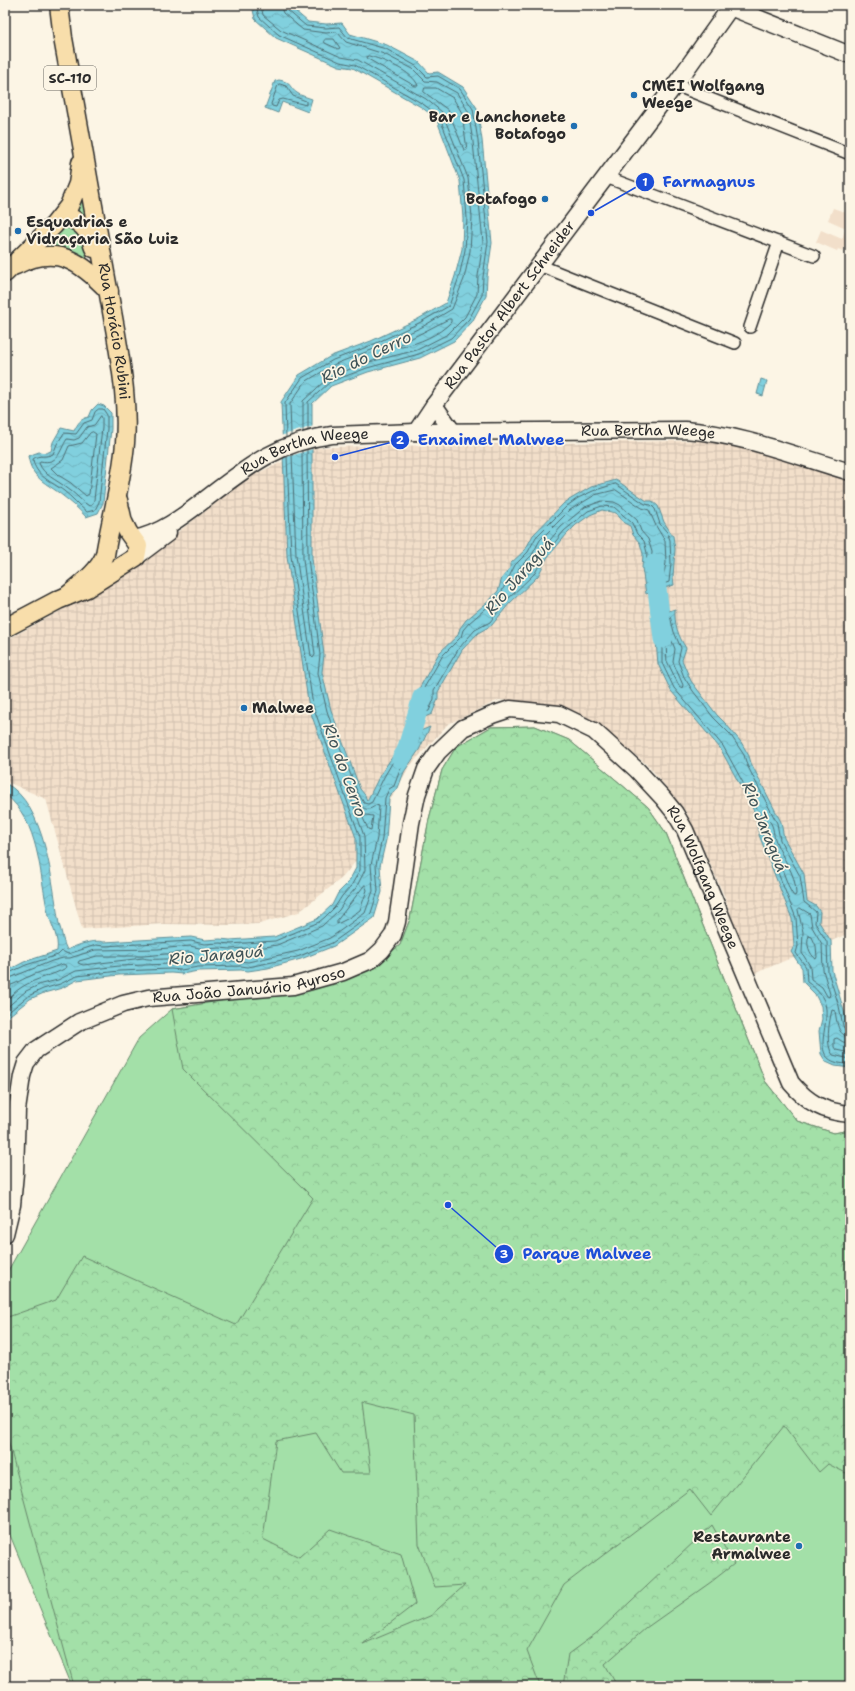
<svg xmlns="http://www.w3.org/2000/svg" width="855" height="1691" font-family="'Shantell Sans',sans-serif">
	<defs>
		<pattern id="industrial-grid" width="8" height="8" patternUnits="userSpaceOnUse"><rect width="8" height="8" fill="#f2dfca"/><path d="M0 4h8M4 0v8" fill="none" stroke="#d0c0ae"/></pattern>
		<pattern id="forest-crowns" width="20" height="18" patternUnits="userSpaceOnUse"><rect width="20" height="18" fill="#a3e0a8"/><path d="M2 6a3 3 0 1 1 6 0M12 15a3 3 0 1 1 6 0" fill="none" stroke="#8cc091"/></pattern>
		<pattern id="water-waves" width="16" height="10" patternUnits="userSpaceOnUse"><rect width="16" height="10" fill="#81d0de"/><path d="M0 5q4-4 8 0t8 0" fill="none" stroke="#70b3bf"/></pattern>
	</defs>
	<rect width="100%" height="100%" fill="#fcf5e5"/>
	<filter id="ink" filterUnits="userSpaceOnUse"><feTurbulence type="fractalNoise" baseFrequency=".025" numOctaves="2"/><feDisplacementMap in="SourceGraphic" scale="8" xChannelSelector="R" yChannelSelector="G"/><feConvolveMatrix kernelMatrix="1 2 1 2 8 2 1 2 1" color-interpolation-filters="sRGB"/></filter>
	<g filter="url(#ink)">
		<path fill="#f2dfca" d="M833,208L850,214V243L847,242L843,251L838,249L837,251L816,242L821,230L842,239L846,228L828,220Z"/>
		<path fill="url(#industrial-grid)" d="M725,440L850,478V933L751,975L725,897L687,813L649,766L600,728L575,712L545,704L499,700L448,724L409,767L356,861L342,878L299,912L259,924L232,925L164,924L82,929L46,799L5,781V641L113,582L251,476L311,449L326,447Z"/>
		<path fill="#a3e0a8" stroke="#67866a" d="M82,197L87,199V219L76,215L77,202Z
			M70,223L84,242L87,259C70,248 55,247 35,249L57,227Z
			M535,726L569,740L648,807L666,833L765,1081L797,1121L834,1133L850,1130V1686H72L5,1523V1276L139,1038L172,1009L314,985L375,965L400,945L410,919L429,819L442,770L456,747L491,727Z"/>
		<path fill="url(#forest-crowns)" stroke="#67866a" fill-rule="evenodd" d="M535,726L569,740L648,807L666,833L765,1081L797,1121L834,1133L850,1130V1475L828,1464L819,1472L784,1426L711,1516L690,1489L564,1585L527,1651L539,1683L548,1686H74L5,1429V1318L56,1300L82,1256L236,1325L313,1198L183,1069L172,1009L314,985L375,965L400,945L410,919L429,819L442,770L456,747L491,727ZM362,1402L414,1415L419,1544L435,1587L465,1585L430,1616L363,1644L415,1604L401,1554L330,1529L299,1557L263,1539L276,1441L316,1433L341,1473H371Z
			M712,1525L734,1564L711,1582L646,1628L605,1664L617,1686H563L568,1654L598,1632Z"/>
		<path fill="url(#water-waves)" stroke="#5f8e96" d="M252,5H288L308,22L326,24L342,23L350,34L387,45L419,62L429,73L438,72L463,87L477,108L482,140L492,243L487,277L486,296L472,322L454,341L420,358L368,372L331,386L312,404V558L324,655L322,672L331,710L360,789L365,795L367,801L380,775L397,750L403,738L430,727L419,750L404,772L398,788L393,792L389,799L386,840L380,866L382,892L374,918L334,946L301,959L268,968L248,971L241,970L198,971L182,974L171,973L119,975L77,980L62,988L44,993L30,999L5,1019V972L24,962L57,951C59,937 52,927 48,913C39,873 40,822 5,794V783C46,804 52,883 59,924C62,932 63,943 67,950C77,945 93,939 104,942L191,937L205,940L220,939L230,940L274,937L317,919L332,905L338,893L348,883L356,868V838L309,708L287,556L281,402L299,375L331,356L371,341L418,319L446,303L455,276L462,249L463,218L460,181L436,118L421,107L353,68L339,66L276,38L255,19Z
			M279,80C292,82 289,88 297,93C301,96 307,97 312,99L308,112L282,102L278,113L265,108L275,81Z
			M761,379L767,381L763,396L757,394Z
			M98,404L104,406L111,413V429L103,503L98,513L86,517C79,509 71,502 63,496C46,482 32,480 28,456L39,452L46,453L51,451L53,442L61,428L74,431C78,423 80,419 89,417L92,410Z
			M616,480L647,501H652L658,506L664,522L673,536L675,549L673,577L674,585L646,594L642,568L643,554L640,543L633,535L630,526L624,523L616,513L602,510L590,515L576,525L567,534L547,558L538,576L509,604L492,625L478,633L462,650L438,692V699L432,714L408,724L414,712L420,687L439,653L458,635L460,628L466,620L489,601L498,591L502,578L510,568V564L525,550L533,535L564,503L591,487Z
			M675,609C674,623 678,636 686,648L682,660L691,681L717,715L726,724L741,742L749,756L751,763L781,822L784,838L804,874L807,901L816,906L820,912L819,922L831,941L832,971L850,1031V1068L835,1066L826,1062L821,1054L819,1031L822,1019L821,1006L815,994L803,982L802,968L791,952L794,946L792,919L759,835L755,813L720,748L671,691L658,664L655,630L651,617Z"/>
		<path fill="#fcf5e5" d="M314,426L313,449L281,459L280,436Z"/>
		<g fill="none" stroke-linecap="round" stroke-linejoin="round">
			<path stroke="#4d6d73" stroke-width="1" d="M256,5L259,17L279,35L340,62L355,65L423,104L439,116L464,180L467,218L465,250L459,277L449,306L419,323L372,345L333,360L302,378L285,403L286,437
				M261,5L263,15L281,30L341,57L358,60L426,99L442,112L468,178L472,217L470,251L464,279L452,309L422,327L374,349L335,364L305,382L290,404L291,435
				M280,5L283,13L303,30L326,33L337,32L346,42L384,54L413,69L425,81L437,82L457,93L468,111L473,142L483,242L478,276L477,294L465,317L448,334L417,350L365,363L328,378L303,401V432
				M286,5L287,10L306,26L326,28L339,27L348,38L386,49L416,66L427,77L438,76L460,89L473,109L478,141L488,242L483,277L482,295L469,319L451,338L419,354L367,368L330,382L308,402V431
				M326,39H334L340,48L338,49L325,43L324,41Z
				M369,56C382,59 414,72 418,86H415L368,59L367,57Z
				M280,84L286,86L293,96L306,101V105L283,99L279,100L276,107L272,106L271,104L278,85Z
				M425,88H436L453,98L462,113L467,150H464L448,110L424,92Z
				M449,319H451V322C439,335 419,343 402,347H400L401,344Z
				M99,409H103L107,415V429L99,502L95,510L87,512C79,506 72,497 64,491C52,482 35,476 33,459C39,454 46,458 53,454L57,444L64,433L76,434L84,423L92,420L95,412Z
				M101,416L102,418V428L94,500L92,505L89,506C81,501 75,493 67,488C57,480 43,475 39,463L40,461C59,465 59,451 67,439L74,440L79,438L87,427L94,425Z
				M93,432L96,434L89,494L86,496L71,483L58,475L51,468L63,460L69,446L82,443L90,433Z
				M292,454L296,555L311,656L313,658L315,655L303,559L302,451
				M616,484L645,504L651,505L655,509L660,524L667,532L670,540L671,563L669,582L652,588L649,587L646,568L647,553L644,541L637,534L632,523L614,507L602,506L588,511L564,531L544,556L535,573L506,601L490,622L475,630L459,648L434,690V699L429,711L419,714L424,688L443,655L461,637L463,630L469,623L491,604L501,593L515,565L528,552L536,537L567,506L578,498L593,491Z
				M616,490L642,508L649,510L656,526L665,541L666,563L663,579L655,582L653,580L651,567L652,552L648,539L641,531L637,520L620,505L614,502L602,501L585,507L561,527L539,553L532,570L512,589H509L510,583L517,575L519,568L532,555L540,540L570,510L595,495Z
				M666,631H668L675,649L673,662L683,685L682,688L679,686L667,661Z
				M366,815L373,816L371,830L368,829L363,818Z
				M768,820C774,824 773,833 775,839C782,860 796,871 796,894L795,896L793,895L790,890L768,833L766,822Z
				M365,885L367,890L360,910L349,918L337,924V921Z
				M800,908L810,914L812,927L822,944L823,970L830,994L829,997L827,996L822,987L811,979L810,966L802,953L803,932L798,910Z
				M809,936L812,937L816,946L817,957L816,959C810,955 805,943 809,936Z
				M190,952L193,953V956C184,958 150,961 143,958L83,965L78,963L79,961L97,956H143Z
				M5,975L26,965L58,955L62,951L68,954L96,945L104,946L191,941L204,944L220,943L230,944L275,941L319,922L325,917L335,907L342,896L351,886L360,870V837L313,706L291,556L287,456
				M5,980L52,961L63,958H70L95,950L158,949L190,946L204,949L220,948L230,949L265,947L277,945L322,926L339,910L346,899L356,888L365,870L364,836L350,795L353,794C360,803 363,816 376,805L379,806L377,838L371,865L373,891L365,913L330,938L298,951L248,962L241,961L197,962L181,965L170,964L119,966L76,971L58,980L41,984L26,991L5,1009
				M5,986C14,986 20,980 28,977C39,972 52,968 63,964L67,966L66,968C52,976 36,978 22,987C15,991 11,997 5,1001
				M5,1015L28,996L43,989L60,984L77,976L119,971L171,969L181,970L198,967L241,966L248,967L297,957L332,943L370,916L378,891L376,865L382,839L385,798L389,789L394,786L400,770L415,748L420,738L417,736L405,741L384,777L372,802L368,804L364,803L357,791L333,729L327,711L318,673L320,655L308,558L307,449
				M850,1032L846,1031L843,1026L839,1006L828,972L827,942L815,923L816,912L804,902L800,876L780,840L777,823L747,765L744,755L730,734L713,717L693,691L684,677L678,661L681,648L674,632L670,616L668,615L658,619L657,621L662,649V663L674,688L723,746L759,812L763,835L796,918L798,946L796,953L806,967L807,982C816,988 825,997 826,1009C828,1033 808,1064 850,1064
				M850,1037C837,1036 837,1021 835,1011L832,1010C829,1022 825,1046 833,1055L850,1059
				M850,1043L843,1042L837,1038L834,1039V1047L836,1050L850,1053"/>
			<path stroke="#81d0de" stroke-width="19" d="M654,564L663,639
				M401,759L406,751L422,697"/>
			<defs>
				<path id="street" d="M675,85L850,154
					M606,177L814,256
					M539,265L735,343
					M750,327L779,242"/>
				<g id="secondary">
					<path d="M730,7L850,55"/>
					<path d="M434,405L453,432"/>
					<path id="s1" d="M416,432L434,405L675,85L732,5"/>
					<path id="s2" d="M134,539C160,534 182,517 203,501C246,468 277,442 332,435L416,432L685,430C741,434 796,456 850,472"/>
					<path d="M136,557L168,533"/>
					<path id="s3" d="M5,1234L12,1205L15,1173L17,1110L22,1076L26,1063L36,1050L79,1022L123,1004L148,998L293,986L343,972L371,960L382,950L393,935L397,922L411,823L417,795L426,769L438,752L463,728L492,715L510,709L559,714L594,731L637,770L663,798L675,813L685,830L791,1083C808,1103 824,1112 850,1114"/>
				</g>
				<g id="primary">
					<path id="s4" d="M59,5L63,38L116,334C122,370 128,407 125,443C122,481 111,518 105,555C98,573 81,584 67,596"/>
					<path d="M63,214C82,223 88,228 94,248"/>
					<path d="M16,265C57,244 80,261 109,291"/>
					<path d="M5,273L54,225L69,206L78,184L81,163"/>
					<path d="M5,628L58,600L87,588L136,557L138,546L128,532L123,522L118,500"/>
				</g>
			</defs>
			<use href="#street" stroke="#2b2b2b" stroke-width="14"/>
			<use href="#secondary" stroke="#2b2b2b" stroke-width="19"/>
			<use href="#primary" stroke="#2b2b2b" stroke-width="21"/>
			<use href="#street" stroke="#fcf5e5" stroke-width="11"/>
			<use href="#secondary" stroke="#fcf5e5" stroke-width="16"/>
			<use href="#primary" stroke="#f8deab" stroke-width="18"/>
		</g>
	</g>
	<g fill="#1f6fb2" stroke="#fcf5e5" stroke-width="1.5">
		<circle cx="634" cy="95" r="4"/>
		<circle cx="574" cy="126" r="4"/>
		<circle cx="545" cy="199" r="4"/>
		<circle cx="18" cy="231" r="4"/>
		<circle cx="244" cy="708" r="4"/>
		<circle cx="799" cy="1546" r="4"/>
	</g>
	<g text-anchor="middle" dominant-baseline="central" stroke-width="3.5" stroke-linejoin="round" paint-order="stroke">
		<rect fill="#fcf5e5" stroke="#6a6863" stroke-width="1" x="44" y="66" width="52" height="24" rx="3"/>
		<g font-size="14" font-weight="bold" fill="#2b2b2b">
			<text x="70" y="78">SC-110</text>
		</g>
		<g font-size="15" font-weight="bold" fill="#2b2b2b" stroke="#fcf5e5" text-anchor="start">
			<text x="642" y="86">CMEI Wolfgang<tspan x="642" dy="17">Weege</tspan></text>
			<text x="566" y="117" text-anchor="end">Bar e Lanchonete<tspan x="566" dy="17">Botafogo</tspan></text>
			<text x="537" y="199" text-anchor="end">Botafogo</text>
			<text x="26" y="222">Esquadrias e<tspan x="26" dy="17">Vidraçaria São Luiz</tspan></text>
			<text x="252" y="708">Malwee</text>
			<text x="791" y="1537" text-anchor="end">Restaurante<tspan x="791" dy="17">Armalwee</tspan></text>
		</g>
		<g font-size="15" fill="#2b2b2b" stroke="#fcf5e5">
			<text stroke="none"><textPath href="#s1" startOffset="158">Rua Pastor Albert Schneider</textPath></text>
			<text stroke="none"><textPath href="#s4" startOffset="331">Rua Horácio Rubini</textPath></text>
			<text stroke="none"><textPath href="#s2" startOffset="543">Rua Bertha Weege</textPath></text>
			<text stroke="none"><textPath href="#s2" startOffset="196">Rua Bertha Weege</textPath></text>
			<text stroke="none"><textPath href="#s3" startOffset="1125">Rua Wolfgang Weege</textPath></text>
			<text stroke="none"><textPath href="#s3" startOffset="416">Rua João Januário Ayroso</textPath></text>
		</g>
		<g font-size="16" font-style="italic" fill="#405458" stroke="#fcf5e5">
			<text transform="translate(366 357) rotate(-26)">Rio do Cerro</text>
			<text transform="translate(519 576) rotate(-49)">Rio Jaraguá</text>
			<text transform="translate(345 770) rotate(70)">Rio do Cerro</text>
			<text transform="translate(765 827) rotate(68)">Rio Jaraguá</text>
			<text transform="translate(216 955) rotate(-5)">Rio Jaraguá</text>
		</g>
	</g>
	<path fill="none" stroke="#1d4ed8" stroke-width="1.5" d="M591 213L645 182M335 457L400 440M448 1205L504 1254"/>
	<g fill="#1d4ed8" stroke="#fcf5e5" stroke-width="1.5">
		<circle cx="591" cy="213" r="4"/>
		<circle cx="335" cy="457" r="4"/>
		<circle cx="448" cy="1205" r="4"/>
		<circle cx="645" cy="182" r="10"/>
		<circle cx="400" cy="440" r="10"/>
		<circle cx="504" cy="1254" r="10"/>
	</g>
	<g font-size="12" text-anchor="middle" font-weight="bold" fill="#fff">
		<text x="645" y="186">1</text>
		<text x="400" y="444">2</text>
		<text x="504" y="1258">3</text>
	</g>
	<g font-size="16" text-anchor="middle" font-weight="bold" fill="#1d4ed8" stroke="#fcf5e5" stroke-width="3.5" stroke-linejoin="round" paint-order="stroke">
		<text x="709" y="187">Farmagnus</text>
		<text x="491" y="445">Enxaimel Malwee</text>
		<text x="587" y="1259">Parque Malwee</text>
	</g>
	<rect width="855" height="1691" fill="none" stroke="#fcf5e5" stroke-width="20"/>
	<rect x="10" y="10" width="835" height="1671" fill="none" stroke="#2b2b2b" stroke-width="1.5" filter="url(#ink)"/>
</svg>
